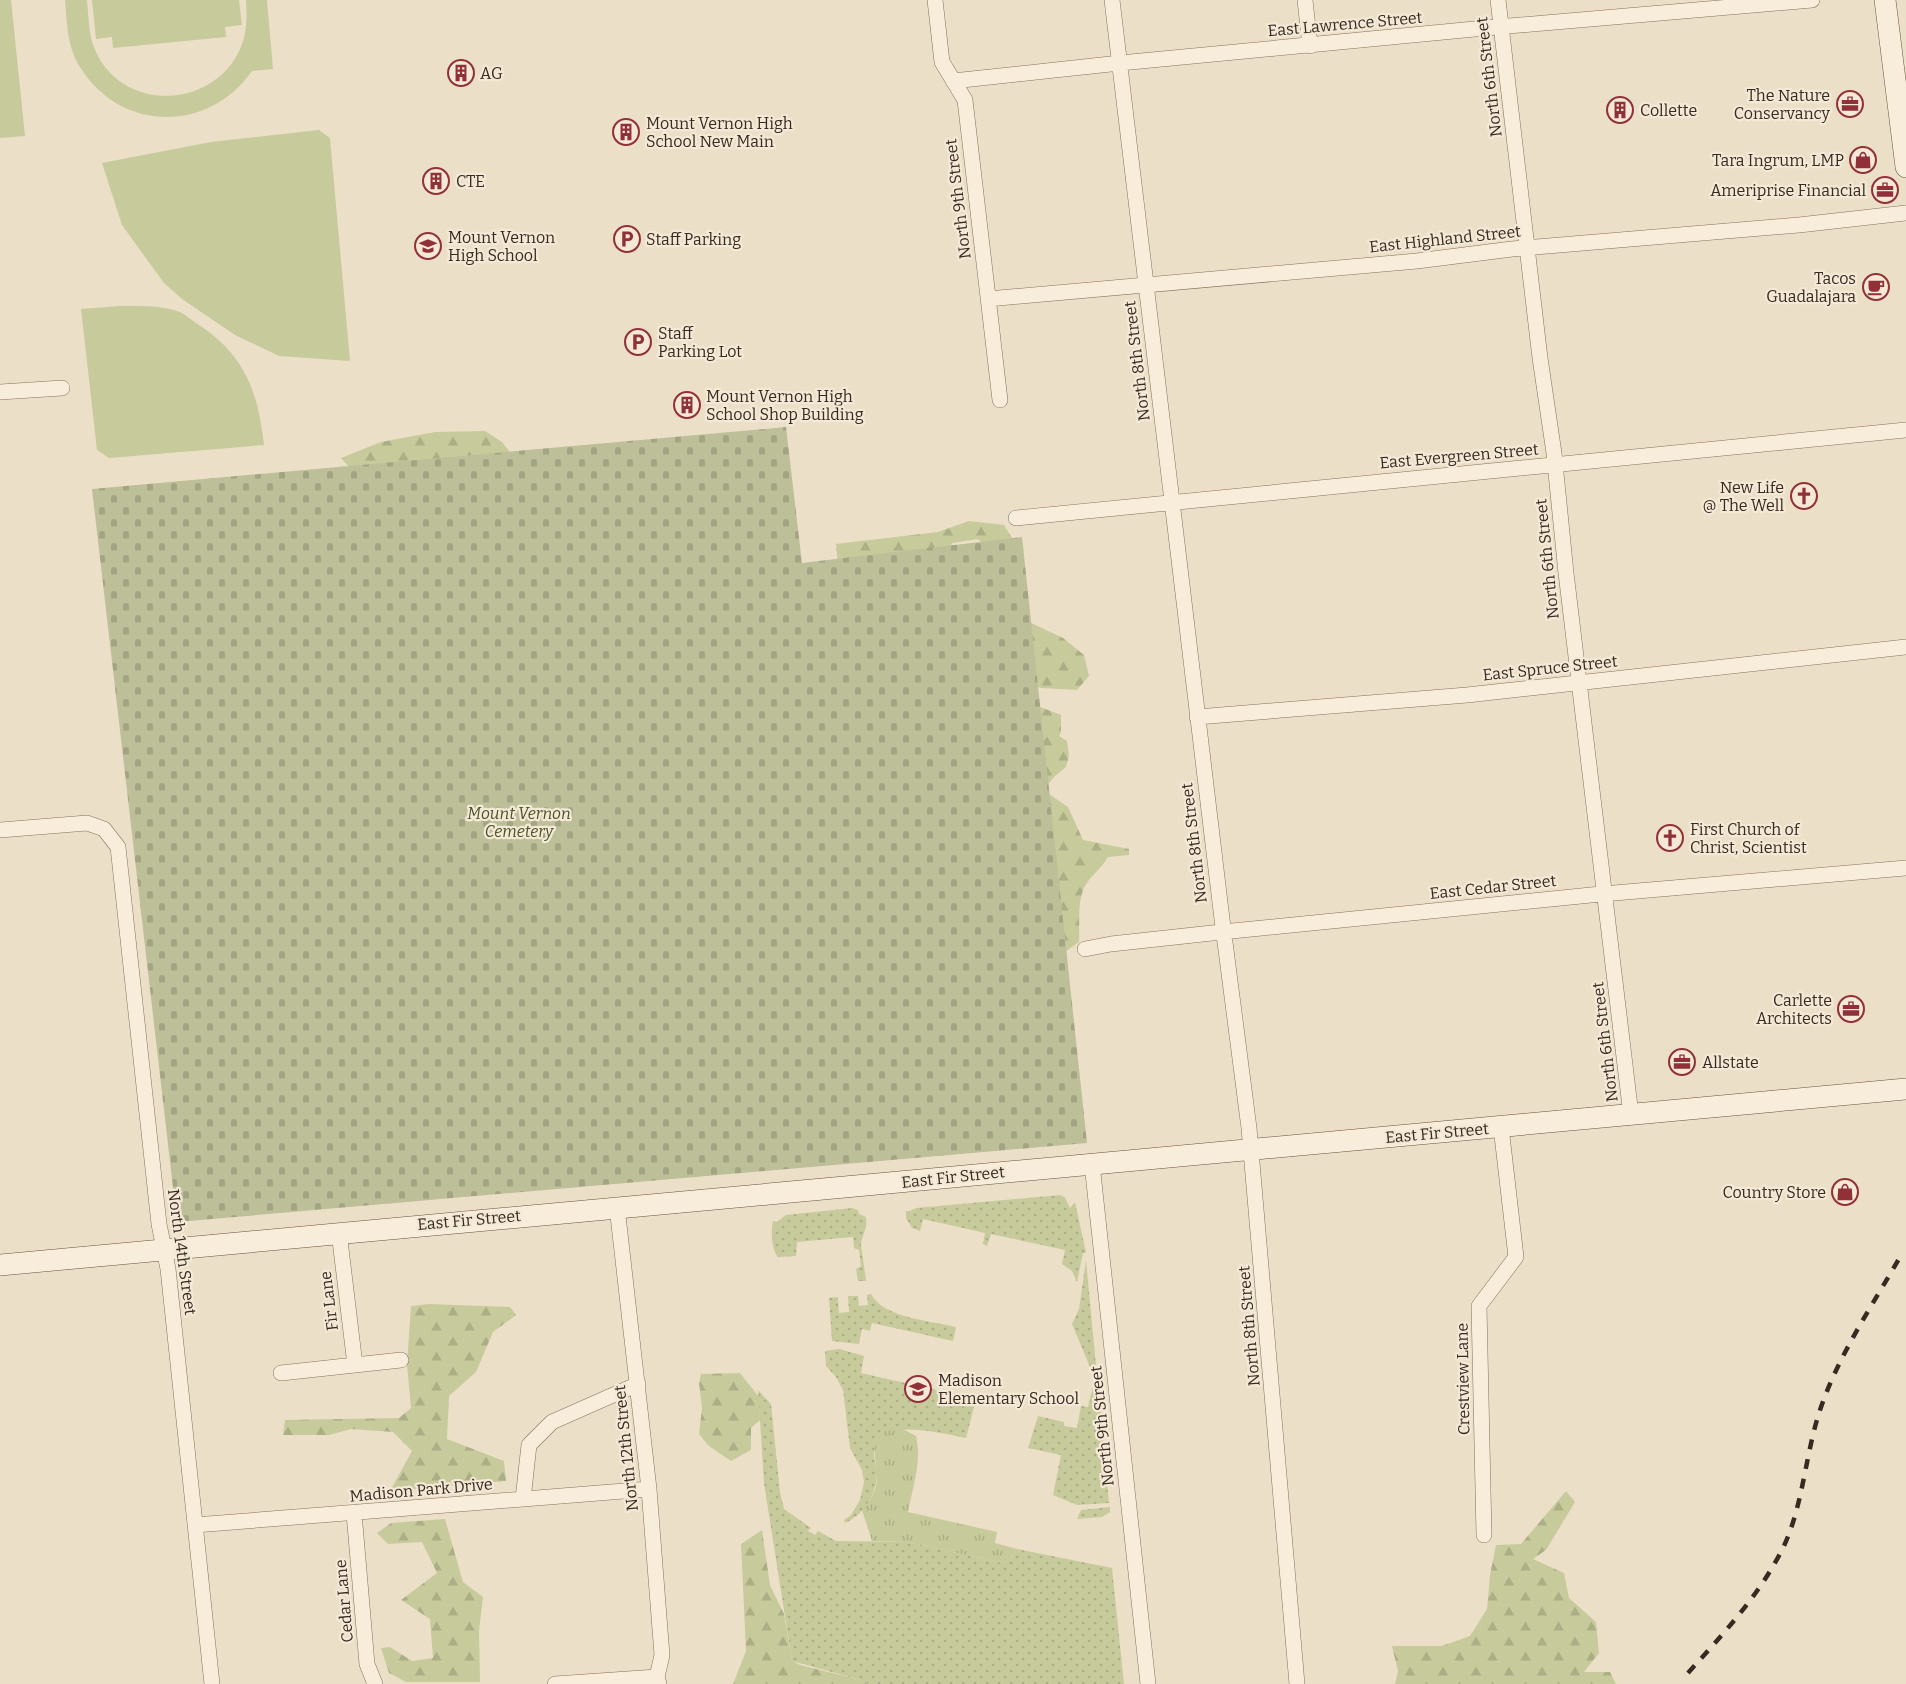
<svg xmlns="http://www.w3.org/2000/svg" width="1906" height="1684" font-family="Bitter,serif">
	<defs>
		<pattern id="grass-dots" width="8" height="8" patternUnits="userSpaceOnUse" patternTransform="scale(1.5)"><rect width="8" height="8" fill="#c7ca9b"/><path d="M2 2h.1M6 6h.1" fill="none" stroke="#acae85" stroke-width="1.8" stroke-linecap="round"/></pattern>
		<pattern id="forest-firs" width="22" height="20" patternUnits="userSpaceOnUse" patternTransform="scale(1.5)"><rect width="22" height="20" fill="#c7ca9b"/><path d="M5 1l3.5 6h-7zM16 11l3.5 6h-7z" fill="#acae85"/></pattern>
		<pattern id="cemetery-stones" width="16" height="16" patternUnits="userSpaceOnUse" patternTransform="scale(1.5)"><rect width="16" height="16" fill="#bdbf99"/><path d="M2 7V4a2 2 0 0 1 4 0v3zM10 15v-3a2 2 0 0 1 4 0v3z" fill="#a3a484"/></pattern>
		<pattern id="park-tufts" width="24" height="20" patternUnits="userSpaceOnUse" patternTransform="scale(1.5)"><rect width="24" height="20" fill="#c7ca9b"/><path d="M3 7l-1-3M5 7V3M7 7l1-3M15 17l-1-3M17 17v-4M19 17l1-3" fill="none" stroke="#acae85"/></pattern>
	</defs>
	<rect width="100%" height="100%" fill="#ecdfc7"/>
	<path fill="url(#grass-dots)" d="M1061,1195L1065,1198L1070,1208L1075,1202L1086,1253H1083L1077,1282L1072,1271L1062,1264L1065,1250L991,1234L987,1246L983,1244L985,1233L923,1219L920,1231L912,1228L906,1218V1211H910L916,1208Z
		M852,1208L858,1210L859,1214L866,1217C868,1229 862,1234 861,1245L866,1281H858L856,1269L861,1266L859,1250L854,1248L853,1237L797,1242L796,1256L778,1257C771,1249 771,1231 773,1221L777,1222L786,1215Z
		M1086,1260L1109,1503L1077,1505L1053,1495L1061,1455L1028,1448L1038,1416L1064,1422V1426L1077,1428L1081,1406L1088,1407L1095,1379L1072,1324L1079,1309Z
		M871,1294C883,1318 932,1321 956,1327L953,1341L872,1323L870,1331L862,1329L859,1344L832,1341L829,1298L838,1297L839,1313L849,1312L848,1296H858L859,1306L868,1305L867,1295Z
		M839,1349L864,1356L861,1373L976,1399L966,1438C936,1432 912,1426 881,1432C879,1439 874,1448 874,1455C874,1459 876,1464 877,1469C878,1491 866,1514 845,1523L844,1520L851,1515L860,1500L864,1482L862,1470L850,1448L843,1390L836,1377L826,1366L825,1351Z
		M758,1390L771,1404L780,1492L784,1509L811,1528L808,1531L815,1535L818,1531L836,1541L907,1542L1003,1563L1011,1559L1017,1549L1112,1568L1124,1684H868L857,1679L792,1661L764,1483Z
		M1110,1507V1512L1102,1517L1077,1519L1081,1510Z"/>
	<path fill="url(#forest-firs)" d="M485,431L502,442L514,457L356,475L341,458L381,442L435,432Z
		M969,521L1004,525L1019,549L1025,620L1063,638L1084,655L1089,676L1077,690L1041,688L1030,685V703L1061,715V732L1059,736L1067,741L1069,756L1066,767L1055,776L1043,790L1068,807L1083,840L1129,849V855L1108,857C1102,868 1089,877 1084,888C1077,904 1080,925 1079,942L1062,954L988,549L978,539L953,543L942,554L838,565L836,544L938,532Z
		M429,1304L510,1307L516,1315L493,1332L476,1372L449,1396L447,1439L504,1461L506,1481L390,1491L412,1451L393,1432L351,1429L329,1435H283L285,1420L399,1418L411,1408L407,1364L411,1306Z
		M740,1373L759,1397L760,1420L751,1428V1450L731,1461L709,1446L699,1434L702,1408L699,1383L701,1374Z
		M1566,1491L1575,1502L1546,1550L1533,1559L1564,1573L1569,1598L1596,1622L1599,1653L1584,1672H1610L1616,1684H1395L1398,1671L1392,1646H1442L1470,1636L1487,1609L1490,1575L1496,1545L1521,1544Z
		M445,1519L463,1582L483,1597L479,1630L480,1682H406L389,1673L381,1648L390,1647L412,1661L433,1658L430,1619L401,1600L437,1573L422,1542L388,1544L377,1533L391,1523Z
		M762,1530L770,1585L784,1614L792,1661L800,1665L857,1679L868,1684H733L746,1651L741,1544Z"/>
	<path fill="url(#cemetery-stones)" d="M786,427L802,563L1022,537L1087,1143L177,1222L92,489Z"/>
	<path fill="url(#park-tufts)" d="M901,1428L916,1436C922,1462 913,1486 908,1512L997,1532L995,1543L1017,1549L1011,1559L1003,1563L907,1542L872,1541L862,1510C870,1501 876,1491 877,1479C878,1460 869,1450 881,1432Z"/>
	<path fill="#c7ca9b" d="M0,0H11L25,136L0,138Z
		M65,0H87C89,18 88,37 97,54C126,113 214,108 240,49C247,34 247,17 246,0H267L273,69L252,71C208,134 120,132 80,67C67,47 67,22 65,0Z
		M92,0H239L242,25L225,27L226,37L113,48L112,37L96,39Z
		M319,130L330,138L350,361L279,356L235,335L182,299L164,283L122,225L102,163L211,142Z
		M120,306C140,306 161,305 180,312C186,315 193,321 199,325C245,355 258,392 264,445L109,458L97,450L81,309Z"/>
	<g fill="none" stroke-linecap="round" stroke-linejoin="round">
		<defs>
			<path id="street" d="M935,0L942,62L965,100L1000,400
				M1112,0L1222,919L1249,1128L1297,1684
				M1305,0L1310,46
				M1498,0L1540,358L1554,453L1566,573L1631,1115
				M953,81L1120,63L1485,28L1812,0
				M988,299L1417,261L1512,249L1799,225L1906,213
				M0,392L62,388
				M1016,518C1312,489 1609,460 1906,430
				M1197,717L1467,695L1906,647
				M0,830L87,823L104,829L118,847L159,1224L168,1269L212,1684
				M1085,949L1111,944L1212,933L1591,895L1906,868
				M1092,1164L1148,1684
				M617,1207L649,1489L662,1655L657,1677L659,1684
				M339,1232L355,1365
				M281,1373L401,1360
				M523,1499L529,1445L552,1422L638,1384
				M354,1513L367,1664L375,1684
				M195,1525L649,1489
				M1484,1535L1479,1306L1516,1257L1501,1127
				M555,1684L657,1677"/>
			<path id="secondary" d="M1885,0L1906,167
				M0,1265L1906,1089"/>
		</defs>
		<use href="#street" stroke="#87715d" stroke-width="16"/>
		<use href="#secondary" stroke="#695240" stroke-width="22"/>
		<use href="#street" stroke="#f7edda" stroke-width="15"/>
		<use href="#secondary" stroke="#f7edda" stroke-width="21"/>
		<path stroke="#382a20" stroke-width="4.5" stroke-dasharray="10 10" stroke-linecap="butt" d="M1688,1673C1722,1635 1758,1597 1782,1550C1803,1508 1805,1455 1820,1410C1838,1356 1872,1306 1900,1257"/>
	</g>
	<defs>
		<symbol id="building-ring" viewBox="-11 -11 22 22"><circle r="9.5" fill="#f4e9d6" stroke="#923037" stroke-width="1.5"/><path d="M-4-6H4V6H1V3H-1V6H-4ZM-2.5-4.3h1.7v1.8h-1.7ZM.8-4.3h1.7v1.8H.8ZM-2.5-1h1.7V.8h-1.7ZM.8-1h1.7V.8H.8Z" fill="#923037"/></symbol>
		<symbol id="office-ring" viewBox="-11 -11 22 22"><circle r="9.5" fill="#f4e9d6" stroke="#923037" stroke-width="1.5"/><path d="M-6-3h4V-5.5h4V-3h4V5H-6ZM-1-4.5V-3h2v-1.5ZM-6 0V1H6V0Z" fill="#923037"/></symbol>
		<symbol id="shop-ring" viewBox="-11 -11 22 22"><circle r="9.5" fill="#f4e9d6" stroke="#923037" stroke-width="1.5"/><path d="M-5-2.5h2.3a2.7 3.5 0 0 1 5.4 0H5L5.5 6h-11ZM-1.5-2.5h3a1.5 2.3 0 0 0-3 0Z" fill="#923037"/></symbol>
		<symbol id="parking-ring" viewBox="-11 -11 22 22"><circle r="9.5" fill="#f4e9d6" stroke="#923037" stroke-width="1.5"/><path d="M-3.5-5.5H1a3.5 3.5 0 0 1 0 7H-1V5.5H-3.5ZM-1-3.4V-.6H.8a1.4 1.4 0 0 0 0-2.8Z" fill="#923037"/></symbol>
		<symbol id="school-ring" viewBox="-11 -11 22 22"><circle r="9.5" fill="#f4e9d6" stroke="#923037" stroke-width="1.5"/><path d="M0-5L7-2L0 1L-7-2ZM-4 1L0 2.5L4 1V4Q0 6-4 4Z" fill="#923037"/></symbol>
		<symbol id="cafe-ring" viewBox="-11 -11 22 22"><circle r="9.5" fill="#f4e9d6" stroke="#923037" stroke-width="1.5"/><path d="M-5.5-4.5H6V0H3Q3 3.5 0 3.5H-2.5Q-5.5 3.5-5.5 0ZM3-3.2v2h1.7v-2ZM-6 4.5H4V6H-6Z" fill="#923037"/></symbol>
		<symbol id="church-ring" viewBox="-11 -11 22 22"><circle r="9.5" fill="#f4e9d6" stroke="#923037" stroke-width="1.5"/><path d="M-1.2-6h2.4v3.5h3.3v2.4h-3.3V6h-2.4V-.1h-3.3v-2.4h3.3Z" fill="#923037"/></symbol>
	</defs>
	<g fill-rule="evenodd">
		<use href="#building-ring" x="446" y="58" width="30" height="30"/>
		<use href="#office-ring" x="1835" y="89" width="30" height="30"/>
		<use href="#building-ring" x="1605" y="95" width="30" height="30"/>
		<use href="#building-ring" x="611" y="117" width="30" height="30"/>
		<use href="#shop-ring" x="1848" y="145" width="30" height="30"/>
		<use href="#building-ring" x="421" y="166" width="30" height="30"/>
		<use href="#office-ring" x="1870" y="175" width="30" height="30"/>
		<use href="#parking-ring" x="612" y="224" width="30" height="30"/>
		<use href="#school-ring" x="413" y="231" width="30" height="30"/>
		<use href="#cafe-ring" x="1861" y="272" width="30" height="30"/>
		<use href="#parking-ring" x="623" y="327" width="30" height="30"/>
		<use href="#building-ring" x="672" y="390" width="30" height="30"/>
		<use href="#church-ring" x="1789" y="481" width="30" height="30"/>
		<use href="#church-ring" x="1655" y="823" width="30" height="30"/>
		<use href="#office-ring" x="1836" y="994" width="30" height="30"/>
		<use href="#office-ring" x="1667" y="1047" width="30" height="30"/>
		<use href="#shop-ring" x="1830" y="1177" width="30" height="30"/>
		<use href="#school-ring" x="903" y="1374" width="30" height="30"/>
	</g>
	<g text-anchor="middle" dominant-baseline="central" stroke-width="4.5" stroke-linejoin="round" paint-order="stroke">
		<g font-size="16" fill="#382a20" stroke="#f4e9d6">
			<text transform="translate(1345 24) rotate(-5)">East Lawrence Street</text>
			<text transform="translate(1489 77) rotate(-97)">North 6th Street</text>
			<text transform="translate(958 199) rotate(-97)">North 9th Street</text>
			<text transform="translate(1445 239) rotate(-6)">East Highland Street</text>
			<text transform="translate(1137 361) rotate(-97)">North 8th Street</text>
			<text transform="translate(1459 456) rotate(-5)">East Evergreen Street</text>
			<text transform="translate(1547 559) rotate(-96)">North 6th Street</text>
			<text transform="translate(1550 668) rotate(-6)">East Spruce Street</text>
			<text transform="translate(1194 843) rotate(-97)">North 8th Street</text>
			<text transform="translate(1493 887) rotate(-6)">East Cedar Street</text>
			<text transform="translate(1605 1042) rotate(-97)">North 6th Street</text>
			<text transform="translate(1437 1133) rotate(-5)">East Fir Street</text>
			<text transform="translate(953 1177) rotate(-6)">East Fir Street</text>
			<text transform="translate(469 1220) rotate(-5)">East Fir Street</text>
			<text transform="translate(182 1252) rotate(82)">North 14th Street</text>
			<text transform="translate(329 1301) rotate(-97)">Fir Lane</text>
			<text transform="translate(1249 1326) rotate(-95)">North 8th Street</text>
			<text transform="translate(1463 1379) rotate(-91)">Crestview Lane</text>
			<text transform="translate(1102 1426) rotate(-96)">North 9th Street</text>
			<text transform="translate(626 1448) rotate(-96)">North 12th Street</text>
			<text transform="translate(421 1490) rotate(-5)">Madison Park Drive</text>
			<text transform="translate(344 1601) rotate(-95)">Cedar Lane</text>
		</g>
		<g font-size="16" fill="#382a20" stroke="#f4e9d6" text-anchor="start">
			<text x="480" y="73">AG</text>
			<text x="1830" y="95" text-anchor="end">The Nature<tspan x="1830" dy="18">Conservancy</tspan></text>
			<text x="1640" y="110">Collette</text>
			<text x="646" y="123">Mount Vernon High<tspan x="646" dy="18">School New Main</tspan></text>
			<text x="1844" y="160" text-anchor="end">Tara Ingrum, LMP</text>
			<text x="456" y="181">CTE</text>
			<text x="1866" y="190" text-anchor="end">Ameriprise Financial</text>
			<text x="448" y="237">Mount Vernon<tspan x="448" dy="18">High School</tspan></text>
			<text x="646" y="239">Staff Parking</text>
			<text x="1856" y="278" text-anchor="end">Tacos<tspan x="1856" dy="18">Guadalajara</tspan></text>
			<text x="658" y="333">Staff<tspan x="658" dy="18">Parking Lot</tspan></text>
			<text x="706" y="396">Mount Vernon High<tspan x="706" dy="18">School Shop Building</tspan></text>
			<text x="1784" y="487" text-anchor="end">New Life<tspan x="1784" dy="18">@ The Well</tspan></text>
			<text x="1690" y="829">First Church of<tspan x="1690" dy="18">Christ, Scientist</tspan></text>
			<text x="1832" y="1000" text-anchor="end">Carlette<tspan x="1832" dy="18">Architects</tspan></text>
			<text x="1702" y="1062">Allstate</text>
			<text x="1826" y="1192" text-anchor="end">Country Store</text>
			<text x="938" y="1380">Madison<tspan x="938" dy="18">Elementary School</tspan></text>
		</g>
		<g font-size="16" font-style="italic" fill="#4b5328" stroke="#f4e9d6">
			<text x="519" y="813">Mount Vernon<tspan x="519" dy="18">Cemetery</tspan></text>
		</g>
	</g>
</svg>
